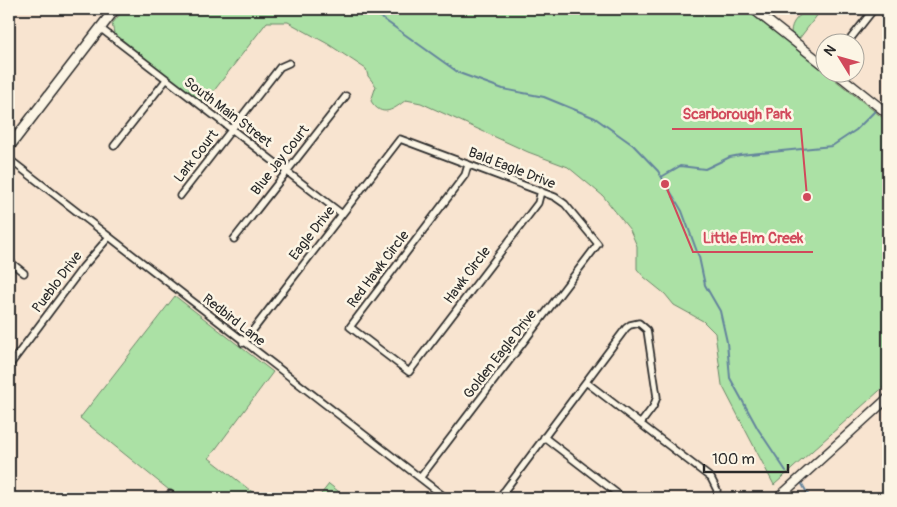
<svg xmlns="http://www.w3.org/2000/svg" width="897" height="507" font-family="Pangolin,sans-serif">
	<rect width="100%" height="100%" fill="#f8e4d0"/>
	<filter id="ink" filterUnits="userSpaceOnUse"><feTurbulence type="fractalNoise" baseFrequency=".02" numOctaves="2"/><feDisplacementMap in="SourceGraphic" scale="10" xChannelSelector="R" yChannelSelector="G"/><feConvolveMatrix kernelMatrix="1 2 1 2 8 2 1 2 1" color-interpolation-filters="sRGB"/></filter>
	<g filter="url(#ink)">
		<path fill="#abe1a5" stroke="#6b8668" d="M124,9H746L888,122V383L774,485L722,385L715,333L703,321L674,305L665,294L644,277L637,269V246L630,230L603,196L568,167L528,152L421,103L406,100C394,109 382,119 371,101L376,86L368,76L366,69L328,44L288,22H267L213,92L200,102L114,33L112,24Z
			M808,9H822L799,39L791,33C791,21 799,16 808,9Z
			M175,296L273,372L209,458L260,498H172L174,494L80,418Z
			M329,484L347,498H318Z"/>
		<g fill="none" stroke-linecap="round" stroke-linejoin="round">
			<path stroke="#64849c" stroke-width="2" d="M369,9L459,73L503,89L544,97L595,118L633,145L658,171L682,211L699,257L705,285L720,311L727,342L730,378L758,429L786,471
				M663,176L680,166L705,169L730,157L740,155L832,146L856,130L877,109
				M802,484L810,498"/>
			<defs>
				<path id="minor" d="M100,28L342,214
					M848,42L874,9
					M114,146L166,80
					M9,159L446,498
					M468,165L465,175L350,327L409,372L538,203L541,191
					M180,196L280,67L289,63
					M234,239L346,96
					M9,261L24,273
					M243,343L400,139L555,197L565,204L598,244L420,478
					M9,366L83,267L109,237
					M586,382L711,478L717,490L716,498
					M544,437L623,498
					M503,492L511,498
					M166,498L170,494
					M499,498L626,328L630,325L639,323L647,330L657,397L653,407L641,423"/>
				<path id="tertiary" d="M753,9L824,65
					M835,72L888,114
					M778,498L888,398"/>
				<path id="secondary" d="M9,147L115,9"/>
			</defs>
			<use href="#minor" stroke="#2b2b2b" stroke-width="9"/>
			<use href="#tertiary" stroke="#2b2b2b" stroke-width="11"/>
			<use href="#secondary" stroke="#2b2b2b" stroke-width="12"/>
			<use href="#minor" stroke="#fcf5e5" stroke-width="5.5"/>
			<use href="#tertiary" stroke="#fcf5e5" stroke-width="8"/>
			<use href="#secondary" stroke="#fcf5e5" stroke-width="9"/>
		</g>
	</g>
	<g text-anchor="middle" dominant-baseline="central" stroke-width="5" stroke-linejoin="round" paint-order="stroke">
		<g font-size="14" fill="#2b2b2b" stroke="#fcf5e5">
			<text transform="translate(228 112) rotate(37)">South Main Street</text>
			<text transform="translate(196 156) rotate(-52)">Lark Court</text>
			<text transform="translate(280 160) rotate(-52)">Blue Jay Court</text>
			<text transform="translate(512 168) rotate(21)">Bald Eagle Drive</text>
			<text transform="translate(312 233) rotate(-52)">Eagle Drive</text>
			<text transform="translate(378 269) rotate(-53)">Red Hawk Circle</text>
			<text transform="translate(467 275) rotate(-53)">Hawk Circle</text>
			<text transform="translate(57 282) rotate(-53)">Pueblo Drive</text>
			<text transform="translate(234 320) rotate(38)">Redbird Lane</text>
			<text transform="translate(500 354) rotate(-52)">Golden Eagle Drive</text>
		</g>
	</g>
	<path fill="none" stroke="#d1495b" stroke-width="2" d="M807 197L801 129H672M665 184L693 252H813"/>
	<g fill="#d1495b" stroke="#fcf5e5" stroke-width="2">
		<circle cx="807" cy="197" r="5"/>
		<circle cx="665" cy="184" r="5"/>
	</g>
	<g font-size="15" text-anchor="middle" font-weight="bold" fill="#d1495b" stroke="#fcf5e5" stroke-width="5" stroke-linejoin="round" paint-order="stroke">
		<text x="737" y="119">Scarborough Park</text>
		<text x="753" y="243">Little Elm Creek</text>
	</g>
	<rect width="897" height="507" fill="none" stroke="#fcf5e5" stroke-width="30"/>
	<rect x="15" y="15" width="867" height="477" fill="none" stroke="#2b2b2b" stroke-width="2" filter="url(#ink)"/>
	<g transform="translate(840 58) rotate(307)"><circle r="24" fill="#fcf5e5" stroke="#a8a49b"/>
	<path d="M0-4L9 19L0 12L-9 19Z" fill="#d1495b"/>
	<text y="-8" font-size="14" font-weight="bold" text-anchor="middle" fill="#2b2b2b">N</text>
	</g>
	<path d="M704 464v8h84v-8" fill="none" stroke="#2b2b2b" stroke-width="2.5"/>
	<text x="712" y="464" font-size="15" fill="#2b2b2b" stroke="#fcf5e5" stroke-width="4" paint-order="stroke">100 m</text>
</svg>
